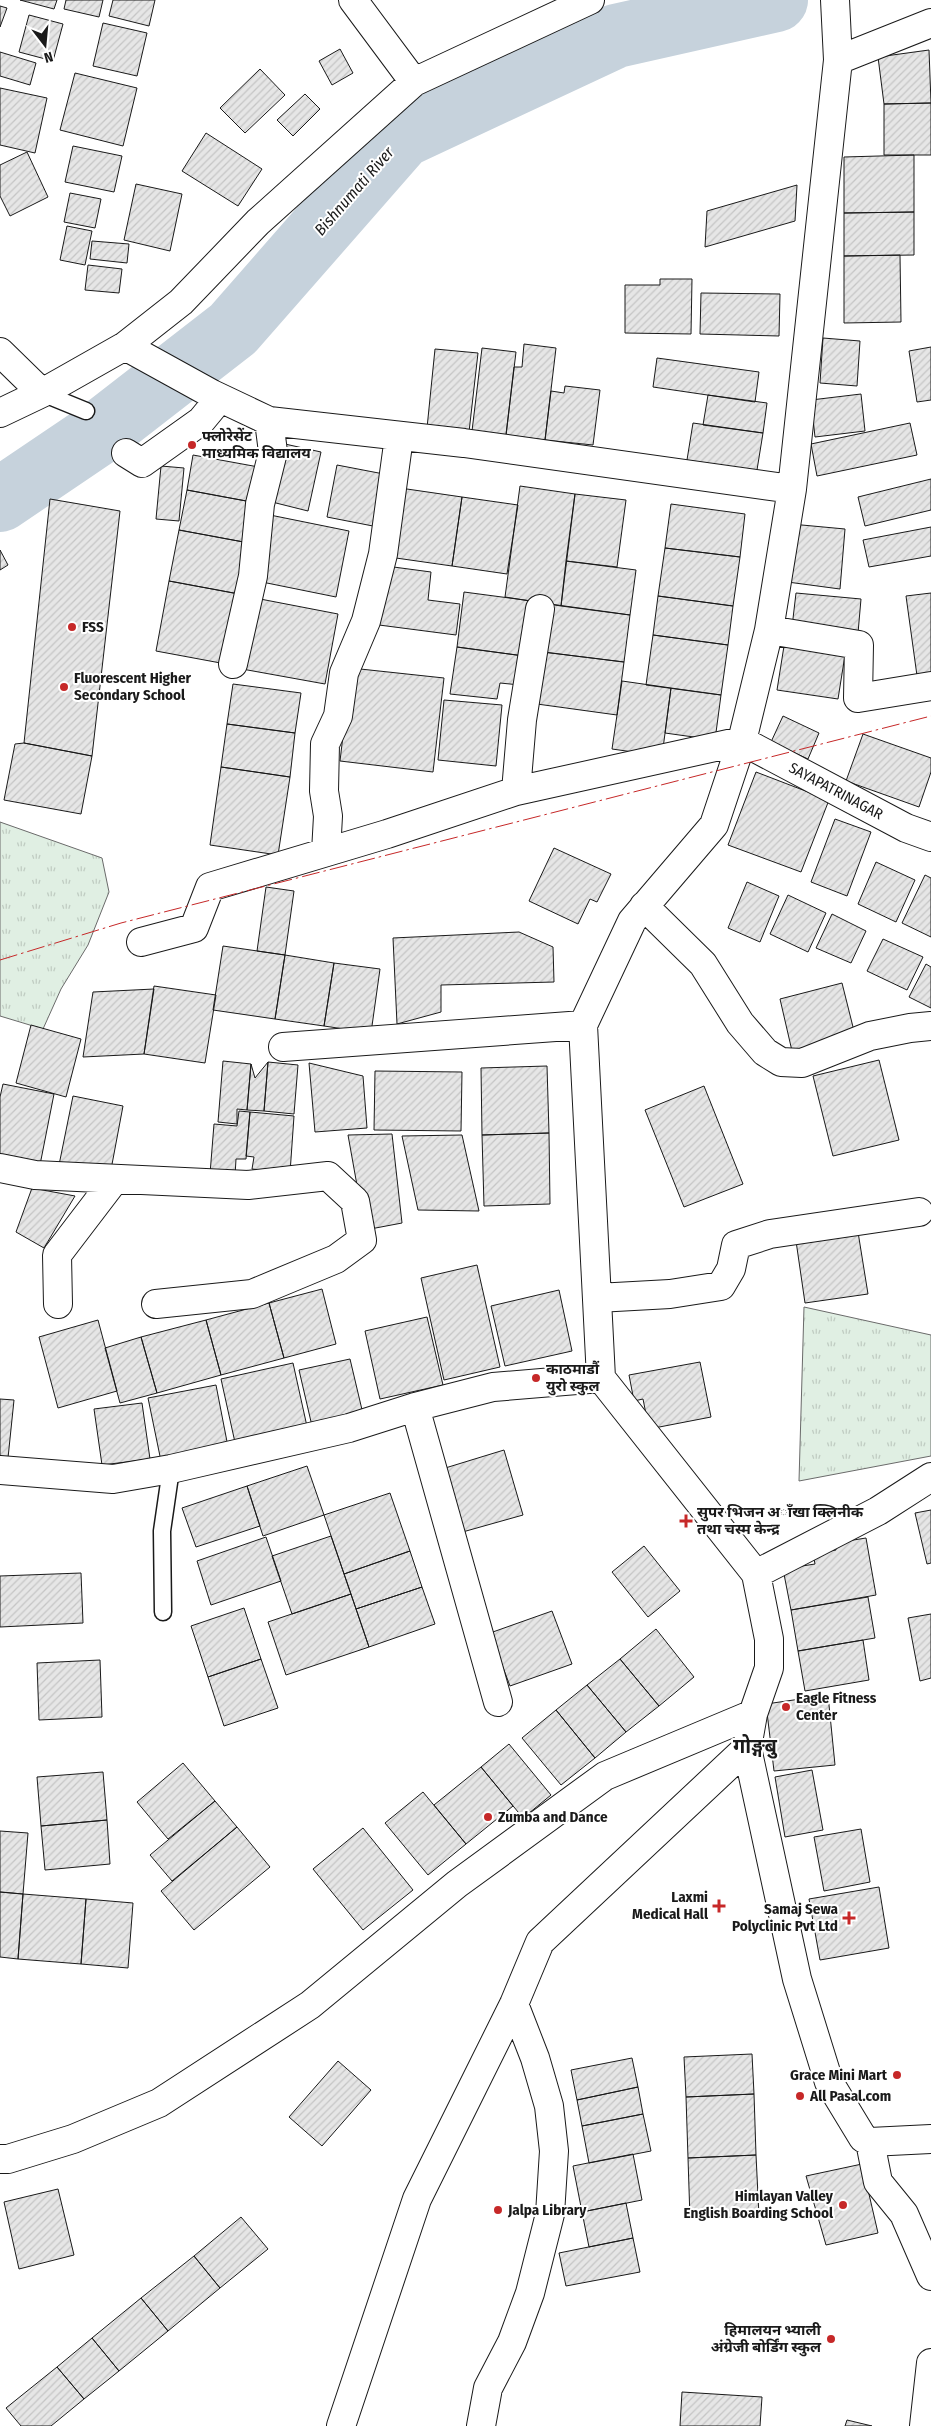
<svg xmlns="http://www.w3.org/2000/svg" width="931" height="2426" font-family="'Fira Sans Condensed','Noto Sans Devanagari',sans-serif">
	<defs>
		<pattern id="park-tufts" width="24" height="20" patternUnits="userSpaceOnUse" patternTransform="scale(1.25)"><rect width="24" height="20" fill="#e0efe3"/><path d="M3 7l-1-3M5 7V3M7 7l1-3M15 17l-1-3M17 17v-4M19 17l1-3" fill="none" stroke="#c0ccc2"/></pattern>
		<pattern id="building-hatch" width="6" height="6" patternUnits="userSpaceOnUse" patternTransform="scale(1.25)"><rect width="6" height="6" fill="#e6e6e6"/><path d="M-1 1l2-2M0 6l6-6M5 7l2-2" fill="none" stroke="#c5c5c5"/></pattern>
	</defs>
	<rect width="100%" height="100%" fill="#fff"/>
	<path fill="url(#park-tufts)" stroke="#6a6a6a" d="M0,822L102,858L109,892L88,945L61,989L43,1029L0,1016Z
		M804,1307L931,1335V1456L799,1481Z"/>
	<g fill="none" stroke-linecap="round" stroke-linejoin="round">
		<path stroke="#c6d2dc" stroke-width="64" d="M0,500L99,433L233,329L402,136L616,36L776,0"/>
	</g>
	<path fill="url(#building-hatch)" stroke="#1a1a1a" d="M20,0H57L54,9Z
		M66,0H103L99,17L64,9Z
		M113,0H155L149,26L109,16Z
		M0,6L7,8L0,27Z
		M29,15L63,24L53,61L19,52Z
		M103,23L147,33L137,76L93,66Z
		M340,49L353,73L332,85L319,61Z
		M929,50L931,103L884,104L878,57Z
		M0,52L36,63L30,85L0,76Z
		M260,69L285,95L245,133L220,108Z
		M75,73L137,88L123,146L60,130Z
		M0,88L47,98L35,153L0,145Z
		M305,94L320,109L293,136L277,120Z
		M931,103V155H884V104Z
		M206,133L262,169L238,206L182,171Z
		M73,146L122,156L114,192L65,182Z
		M27,152L48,197L10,216L0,196V165Z
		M914,155V212L844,213V157Z
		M136,184L182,194L170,251L124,240Z
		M797,185L795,221L705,247L707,211Z
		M70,193L101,199L95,228L64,222Z
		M914,212V255L844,256V213Z
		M67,226L92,231L85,265L60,260Z
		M92,241L129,244L127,263L90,259Z
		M900,255L901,322L844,323V256Z
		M88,265L122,269L119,293L85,290Z
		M660,279H692L691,334L625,333V285H660Z
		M701,293L780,294L779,336L700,334Z
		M823,338L860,341L857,386L820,383Z
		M524,344L556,348L545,440L506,435L514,367H522Z
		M931,347V400L917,402L909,351Z
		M482,348L516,352L506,435L472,431Z
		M435,349L478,353L469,432L427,428Z
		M657,358L759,372L755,402L653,387Z
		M565,386L600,390L593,445L545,440L551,391L564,393Z
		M861,394L865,431L815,437L811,400Z
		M708,395L767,403L763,433L703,425Z
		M693,423L763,433L756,476L686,466Z
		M910,423L917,455L817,476L811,444Z
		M285,444L321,452L308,511L272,502Z
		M193,455L264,468L257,503L187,490Z
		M337,465L389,475L378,527L327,517Z
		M161,466L184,468L179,521L156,519Z
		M931,479V510L865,526L858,497Z
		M520,486L575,494L561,606L505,597Z
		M400,488L462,497L452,566L389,557Z
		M187,490L257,503L249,543L179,530Z
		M575,494L626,500L617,567L566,561Z
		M462,497L518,505L507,574L452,566Z
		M50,499L120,511L92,756L24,743Z
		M671,504L745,514L740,557L665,548Z
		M270,515L349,531L336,597L257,581Z
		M791,524L845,529L840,589L780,581Z
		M931,527V556L869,567L863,540Z
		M179,530L249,543L239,594L169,581Z
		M665,548L740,557L733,606L658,596Z
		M0,550L8,565L0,570Z
		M566,561L636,570L630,615L561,606Z
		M386,566L431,572L428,600L460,604L456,635L379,625Z
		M169,581L239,594L226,664L156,651Z
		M464,592L532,601L524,656L457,647Z
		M796,593L861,599L858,633L792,627Z
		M931,593V682L918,683L906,596Z
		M658,596L733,606L728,645L653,635Z
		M255,598L338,614L325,684L242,669Z
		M550,604L630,615L624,662L543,652Z
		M653,635L728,645L721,695L646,685Z
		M784,646L845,655L838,699L777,690Z
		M457,647L524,656L520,685L500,683L497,699L450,694Z
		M543,652L624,662L617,715L537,704Z
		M351,668L444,678L433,772L340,761Z
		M622,681L671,688L662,756L612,749Z
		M233,684L301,693L295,733L227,724Z
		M671,688L721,695L715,740L665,733Z
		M444,700L502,705L496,766L438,760Z
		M783,716L819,733L808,759L771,742Z
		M227,724L295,733L290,777L221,767Z
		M863,734L931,758V772L919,807L846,781Z
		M24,743L92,756L81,814L4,800L15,744Z
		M221,767L290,777L278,855L210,845Z
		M756,772L829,800L801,872L728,845Z
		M835,819L871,832L847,896L811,882Z
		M554,848L611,874L597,902L590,899L578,924L529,901Z
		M876,862L915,880L896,922L858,904Z
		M925,875L931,878V937L902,923Z
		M747,882L779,896L760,942L728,928Z
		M266,887L294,891L285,955L257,951Z
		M788,895L826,913L808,952L770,934Z
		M832,914L866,931L851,963L816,948Z
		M519,932L553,947L554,982L441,985V1012L397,1024L393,938Z
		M883,939L923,957L907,990L867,971Z
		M223,946L285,955L275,1019L213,1010Z
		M285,955L334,963L324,1026L275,1019Z
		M334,963L380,969L371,1033L324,1026Z
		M926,964L931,967V1008L909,997Z
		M842,983L855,1035L792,1051L780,999Z
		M154,986L216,995L205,1063L144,1054Z
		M154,989L144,1054L83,1057L93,992Z
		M31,1025L81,1039L66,1097L16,1083Z
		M879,1060L899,1140L833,1156L813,1076Z
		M223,1061L251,1064L247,1110L237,1109V1124L218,1122Z
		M268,1062L264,1111L247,1110L251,1064L255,1078Z
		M268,1062L298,1065L294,1114L264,1111Z
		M309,1063L363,1076L367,1128L315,1132Z
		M547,1066L549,1133L482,1135L481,1068Z
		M375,1071L462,1072L461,1131L374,1130Z
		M3,1084L54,1094L39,1170L0,1162V1097Z
		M704,1086L743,1184L684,1207L645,1110Z
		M73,1096L123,1106L110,1175L59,1165Z
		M239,1111L250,1112L246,1159H236L235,1176L210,1174L214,1124L237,1126Z
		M250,1112L294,1116L290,1173L252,1169L254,1157L246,1156Z
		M549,1133L550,1204L484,1206L482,1135Z
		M392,1134L402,1223L365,1230L348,1135Z
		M462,1135L479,1211L418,1210L402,1136Z
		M32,1188L75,1196L44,1248L16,1232Z
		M858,1232L868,1294L805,1303L796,1241Z
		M477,1265L500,1367L444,1380L421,1278Z
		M322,1289L336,1344L284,1358L269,1303Z
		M559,1290L572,1351L505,1366L491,1306Z
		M269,1303L284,1358L221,1375L206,1320Z
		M427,1317L443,1385L380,1399L365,1331Z
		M98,1320L117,1391L58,1408L39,1337Z
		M206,1320L221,1375L157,1393L141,1337Z
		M141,1337L157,1393L120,1403L105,1348Z
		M350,1359L363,1414L312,1426L299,1370Z
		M700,1362L711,1417L649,1429L643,1399L634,1401L629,1375Z
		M293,1363L308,1431L236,1447L221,1379Z
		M216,1385L229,1452L162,1466L148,1398Z
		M0,1399L14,1400L8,1458L0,1457Z
		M142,1403L150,1459L102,1465L94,1409Z
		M504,1450L523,1515L459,1533L442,1469Z
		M307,1466L324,1515L263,1536L247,1486Z
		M247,1486L260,1526L196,1547L182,1508Z
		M390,1493L410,1551L344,1574L324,1515Z
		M931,1510V1563L927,1564L915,1513Z
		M331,1536L351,1594L292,1614L272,1556Z
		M266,1537L281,1581L211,1605L197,1561Z
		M866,1538L876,1595L791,1610L783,1569L815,1564L813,1554L836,1550L835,1543Z
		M644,1546L680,1591L648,1617L612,1572Z
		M410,1551L422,1587L356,1609L344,1574Z
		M81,1573L83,1623L0,1627V1576Z
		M422,1587L435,1624L369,1647L356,1609Z
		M351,1594L369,1647L286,1675L268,1622Z
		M868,1597L875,1638L798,1651L791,1610Z
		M244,1608L261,1659L208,1677L191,1626Z
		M552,1611L572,1664L510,1686L490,1633Z
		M931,1614V1678L920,1681L908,1618Z
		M656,1629L694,1677L659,1706L620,1659Z
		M863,1640L869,1680L805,1691L798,1651Z
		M261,1659L278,1708L224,1726L208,1677Z
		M620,1659L659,1706L626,1732L587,1685Z
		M100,1660L102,1717L39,1720L37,1663Z
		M587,1685L626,1732L595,1758L556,1710Z
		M828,1695L835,1765L774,1771L766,1704Z
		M556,1710L595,1758L561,1785L522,1738Z
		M509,1744L551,1795L523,1818L481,1767Z
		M183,1763L215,1801L168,1839L137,1802Z
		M481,1767L513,1806L466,1844L434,1805Z
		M812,1770L823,1830L785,1837L775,1777Z
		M103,1772L107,1820L41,1826L37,1777Z
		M423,1792L466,1844L428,1875L385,1823Z
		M215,1801L237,1827L172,1881L150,1855Z
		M107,1820L110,1864L45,1870L41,1826Z
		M237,1827L270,1867L194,1930L161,1891Z
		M363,1828L413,1890L363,1930L313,1869Z
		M861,1829L870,1882L824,1891L814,1837Z
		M0,1831L28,1833L23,1894L0,1892Z
		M879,1887L889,1948L820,1960L809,1899Z
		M0,1892L23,1894L18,1959L0,1957Z
		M23,1894L86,1899L81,1964L18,1959Z
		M86,1899L133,1903L128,1968L81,1964Z
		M752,2054L754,2094L686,2097L684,2057Z
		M632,2058L638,2087L577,2100L571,2070Z
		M338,2061L371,2090L322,2146L289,2117Z
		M638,2087L643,2114L582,2126L577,2100Z
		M754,2094L756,2155L688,2158L686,2097Z
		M643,2114L651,2151L589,2163L582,2126Z
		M633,2154L642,2200L582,2212L573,2166Z
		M756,2155L759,2216L690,2219L688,2158Z
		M862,2164L878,2233L826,2245L806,2176Z
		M58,2189L74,2255L19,2269L4,2202Z
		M626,2203L633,2238L589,2247L582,2212Z
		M241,2217L268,2249L220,2288L194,2256Z
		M633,2238L640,2272L566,2286L559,2253Z
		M194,2256L220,2288L168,2331L141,2298Z
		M141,2298L168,2331L119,2371L92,2338Z
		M92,2338L119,2371L84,2399L57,2367Z
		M57,2367L84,2399L51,2426H21L6,2408Z
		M682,2392L762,2397L760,2426H680Z
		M847,2420L872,2426H845Z"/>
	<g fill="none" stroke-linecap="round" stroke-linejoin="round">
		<defs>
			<path id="lane" d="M42,393L86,411
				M163,1612L162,1531L171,1469"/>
			<path id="street" d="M353,0L414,82
				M835,0L838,60L792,489L769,630L742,741L714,825L632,921L583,1025L601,1378L756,1574L769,1639V1668L753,1714L747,1748L797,1979L829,2082L863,2138L870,2142L878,2182L904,2214L931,2276
				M838,60L931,23
				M125,346L212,394L269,421L464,443L792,489
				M0,352L42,393
				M0,413L42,393L125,346L181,302L258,222L414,82L590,0
				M126,453L142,463L201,421L220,398
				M769,630L859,645L858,698L931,686
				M233,664L253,576L260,504L273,452L269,421
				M516,791L522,720L540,609
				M326,852L328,816L324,791L325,744L338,716L344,673L366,621L383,554L399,437
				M644,906L703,964L740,1023L765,1052L781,1062L802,1063L870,1036L910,1028L931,1026
				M141,942L194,928L210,887L387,834L516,791L742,741L906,828L931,837
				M283,1047L583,1025
				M0,1168L35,1175L248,1185L328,1176L355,1201L362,1240L336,1259L252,1294L156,1304
				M597,1298L670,1294L721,1286L731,1269L736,1245L770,1234L919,1212
				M58,1304L57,1255L115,1179
				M415,1407L498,1702
				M0,1470L113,1479L171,1469L349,1428L415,1407L493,1387L601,1378
				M756,1574L878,1511L931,1477
				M870,2142L931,2139
				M0,2159H8L73,2139L159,2103L310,2005L457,1884L605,1776L753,1714
				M341,2426L417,2199L514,2004L540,1942L747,1748
				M481,2426L488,2388L512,2342L530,2293L550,2214L554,2151L549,2106L535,2058L514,2004
				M924,2426L931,2363"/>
		</defs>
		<use href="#lane" stroke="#1a1a1a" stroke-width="19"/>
		<use href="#street" stroke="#1a1a1a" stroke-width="30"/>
		<use href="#lane" stroke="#fff" stroke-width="16"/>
		<use href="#street" stroke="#fff" stroke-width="28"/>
		<path stroke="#c62828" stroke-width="1" stroke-dasharray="18 4 2.5 4" stroke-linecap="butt" d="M0,960L121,923L931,716"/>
	</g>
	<g fill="#c62828" stroke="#fff" stroke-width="2">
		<circle cx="192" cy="445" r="5"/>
		<circle cx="72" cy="627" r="5"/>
		<circle cx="64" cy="687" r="5"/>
		<circle cx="536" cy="1378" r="5"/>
		<path d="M683.5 1513.5h5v5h5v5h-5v5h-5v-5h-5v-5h5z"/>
		<circle cx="786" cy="1707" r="5"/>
		<circle cx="488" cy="1817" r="5"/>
		<path d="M716.5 1898.5h5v5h5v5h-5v5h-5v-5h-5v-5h5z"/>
		<path d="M846.5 1910.5h5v5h5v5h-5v5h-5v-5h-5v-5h5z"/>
		<circle cx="897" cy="2075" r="5"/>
		<circle cx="800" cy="2096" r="5"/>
		<circle cx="843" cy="2205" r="5"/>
		<circle cx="498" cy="2210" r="5"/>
		<circle cx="831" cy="2339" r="5"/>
	</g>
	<g text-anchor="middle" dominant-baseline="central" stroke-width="4" stroke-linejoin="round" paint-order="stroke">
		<g font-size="15" font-weight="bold" fill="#1a1a1a" stroke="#fff" text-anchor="start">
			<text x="202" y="436">फ्लोरेसेंट<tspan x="202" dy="17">माध्यमिक विद्यालय</tspan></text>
			<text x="82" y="627">FSS</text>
			<text x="74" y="678">Fluorescent Higher<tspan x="74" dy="17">Secondary School</tspan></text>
			<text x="546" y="1369">काठमाडौं<tspan x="546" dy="17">युरो स्कुल</tspan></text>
			<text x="697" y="1512">सुपर भिजन अाँखा क्लिनीक<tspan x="697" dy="17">तथा चस्म केन्द्र</tspan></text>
			<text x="796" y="1698">Eagle Fitness<tspan x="796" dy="17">Center</tspan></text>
			<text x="498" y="1817">Zumba and Dance</text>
			<text x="708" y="1897" text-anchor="end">Laxmi<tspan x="708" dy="17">Medical Hall</tspan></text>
			<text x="838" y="1909" text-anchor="end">Samaj Sewa<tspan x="838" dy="17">Polyclinic Pvt Ltd</tspan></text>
			<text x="887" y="2075" text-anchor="end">Grace Mini Mart</text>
			<text x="810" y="2096">All Pasal.com</text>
			<text x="833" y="2196" text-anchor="end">Himlayan Valley<tspan x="833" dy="17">English Boarding School</tspan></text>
			<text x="508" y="2210">Jalpa Library</text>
			<text x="821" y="2330" text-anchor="end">हिमालयन भ्याली<tspan x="821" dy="17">अंग्रेजी बोर्डिंग स्कुल</tspan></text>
		</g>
		<g font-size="15" fill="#1a1a1a" stroke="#fff">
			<text transform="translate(836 791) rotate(28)">SAYAPATRINAGAR</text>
		</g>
		<g font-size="16" font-style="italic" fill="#1a1a1a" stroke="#fff">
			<text transform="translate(354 191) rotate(-49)">Bishnumati River</text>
		</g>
		<g font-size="20" font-weight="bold" fill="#1a1a1a" stroke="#fff">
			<text x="755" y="1746">गोङ्गबु</text>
		</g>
	</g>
	<g transform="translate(45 45) rotate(164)" stroke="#ffffff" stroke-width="4" paint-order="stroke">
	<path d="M0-4L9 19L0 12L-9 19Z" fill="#1a1a1a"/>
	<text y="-8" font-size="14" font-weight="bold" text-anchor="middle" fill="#1a1a1a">N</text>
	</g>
</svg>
